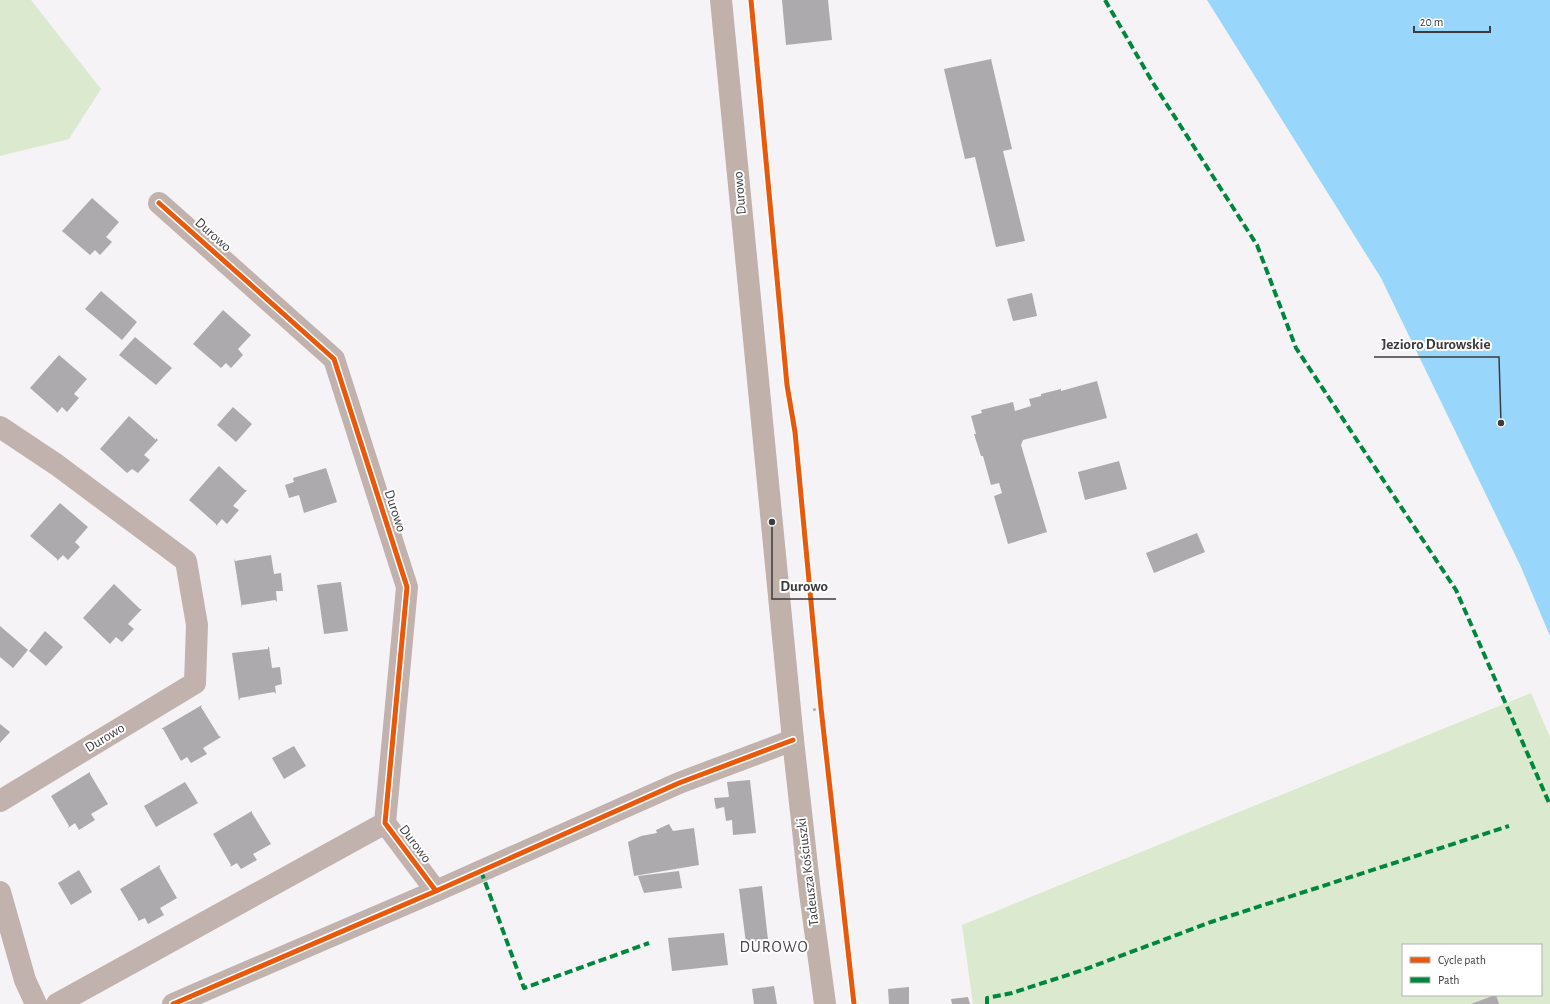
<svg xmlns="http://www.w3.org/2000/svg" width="1550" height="1004" font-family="'Alegreya Sans',sans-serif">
	<rect width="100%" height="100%" fill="#f5f3f6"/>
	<path fill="#dbeace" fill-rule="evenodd" d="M0,0H31L101,89L69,139L0,156Z
		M1531,693L1550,737V1004H973L962,925ZM1403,945H1541V995H1403Z"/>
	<path fill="#99d6fb" d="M1207,0H1550V636L1521,567L1381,278Z"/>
	<path fill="#acaaac" d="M782,0H828L832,40L786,45Z
		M991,59L1012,149L1003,151L1025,241L996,247L975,157L965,159L944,69Z
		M92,198L119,222L106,237L112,242L100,255L95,250L90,255L62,231Z
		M101,291L137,322L122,340L85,309Z
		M1032,293L1037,316L1013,321L1007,299Z
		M223,310L251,335L238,349L243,355L231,368L226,363L221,368L193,344Z
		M135,337L172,368L156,385L119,355Z
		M59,355L87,379L74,394L79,398L67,412L62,407L57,413L56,411L30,388Z
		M1097,381L1107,418L1023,440L1021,445L1047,532L1008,544L994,496L1002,493L999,483L991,485L983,456H981L974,434H976L971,416L982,413L981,410L1013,402L1015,411L1031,406L1029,399L1041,396V394L1061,389V391Z
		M233,407L252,424L236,442L217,425Z
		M129,416L156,440V438L158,440L144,455L150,460L138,473L132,469L127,473L100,449Z
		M1119,461L1127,489L1085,500L1078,472Z
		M219,466L245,490H247L233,506L239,510L227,524L222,519L216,526V524L189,500Z
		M326,468L337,502L304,513L299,495L289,498L285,485L294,482L293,478Z
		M60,503L88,527L75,542L80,547L68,560L63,555L57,561V559L30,536Z
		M1197,533L1205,552L1154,573L1146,553Z
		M271,555L274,574L281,573L283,591H276L277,602L275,600L242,605V609L234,558L235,561Z
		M341,582L348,631L324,634L317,585Z
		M114,584L140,609H142L128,624L134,629L122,642L116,637L110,644L83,618Z
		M0,626L28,650L13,668L0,657Z
		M45,631L63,647L46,666L29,651Z
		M268,647H269L272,668L280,667L282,684L275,686L276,694L274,692L240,698L239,701L232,653L268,649Z
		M202,705L201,707L219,736L221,737L203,748L207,754L191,763L187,757L181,761L163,729H161Z
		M0,724L10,732L0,743Z
		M294,746L306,766L284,779L272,758Z
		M90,772V774L108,804L91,814L95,820L79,830L75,823L68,828L69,826L51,796Z
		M750,780L756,833L733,835L732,820L726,821L724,807L716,809L714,798L729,797L727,782Z
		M185,782L198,803L156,827L144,806Z
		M252,811V813L271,844L253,854L257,860L241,869L237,863L230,867L231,865L213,834Z
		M669,824L673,831L694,828L699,865L634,876L628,842L641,836L657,833L656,830Z
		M160,865V867H159L177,898L160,908L164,915L148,924L145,918L138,921V919L120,889Z
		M79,870L92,892L71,905L58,883Z
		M679,871L682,888L644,893L638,876Z
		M762,886L768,940L746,943L739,889Z
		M724,933L728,965L672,971L668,938Z
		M774,986L777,1004H754L752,989Z
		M909,987V1004H889L888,989Z
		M1496,995L1499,1004H1471L1495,995Z
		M968,997L970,1004H952L951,999Z"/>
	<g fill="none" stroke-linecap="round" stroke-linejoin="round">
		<path stroke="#bab1af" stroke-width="2.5" stroke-dasharray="3 3" stroke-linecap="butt" d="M813,710L821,708"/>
		<path stroke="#c2b2ad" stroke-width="22" d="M159,203L334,359L407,587L385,823L436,891
			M0,427L57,465L186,561L197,625L195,683L0,801
			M0,892L25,980L36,1004
			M57,1004L385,823
			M173,1004L436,891L679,783L793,740"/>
		<path stroke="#c0b1ab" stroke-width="22" d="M721,0L793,740L810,893L825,1004"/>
		<path stroke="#00873e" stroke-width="4" stroke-dasharray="8 4" stroke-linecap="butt" d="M1105,0L1153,83L1257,245L1296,348L1456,590L1550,805
			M481,871L524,988L649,943
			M987,1004V998L1012,993L1083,970L1211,922L1509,826"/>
		<defs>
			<path id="cycleway" d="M751,0L787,385L795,432L821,708L854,1004
				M159,203L334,359L407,587L385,823L436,891
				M173,1004L436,891L679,783L793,740"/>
		</defs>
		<use href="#cycleway" stroke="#fff" stroke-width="8"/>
		<use href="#cycleway" stroke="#e8590c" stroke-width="5"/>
	</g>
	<g text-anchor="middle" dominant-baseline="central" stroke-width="4" stroke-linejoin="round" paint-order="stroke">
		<g font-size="14" fill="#3c3b3d" stroke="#fff">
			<text transform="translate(740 193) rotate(-95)">Durowo</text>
			<text transform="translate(213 235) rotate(42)">Durowo</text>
			<text transform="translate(395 511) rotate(72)">Durowo</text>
			<text transform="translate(105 738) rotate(-31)">Durowo</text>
			<text transform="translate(415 844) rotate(53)">Durowo</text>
			<text transform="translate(808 872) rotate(-97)">Tadeusza Kościuszki</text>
		</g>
		<g font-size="16" letter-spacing="1" fill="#484549" stroke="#fff">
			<text x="774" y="947">DUROWO</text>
		</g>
	</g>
	<path fill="none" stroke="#3c3b3d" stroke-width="1.5" d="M1501 423L1499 357H1374M772 522L772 599H836"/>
	<g fill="#3c3b3d" stroke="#fff" stroke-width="1.5">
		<circle cx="1501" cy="423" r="4"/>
		<circle cx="772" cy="522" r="4"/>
	</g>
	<g font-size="15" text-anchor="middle" font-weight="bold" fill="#3c3b3d" stroke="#fff" stroke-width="4" stroke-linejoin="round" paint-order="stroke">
		<text x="1436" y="349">Jezioro Durowskie</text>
		<text x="804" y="591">Durowo</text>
	</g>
	<rect x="1402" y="944" width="140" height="52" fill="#ffffff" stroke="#b1b1b1"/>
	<rect x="1410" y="957" width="20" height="6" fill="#e8590c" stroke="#b1b1b1"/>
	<text x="1438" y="964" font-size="12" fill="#3c3b3d">Cycle path</text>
	<rect x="1410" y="977" width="20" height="6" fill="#00873e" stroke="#b1b1b1"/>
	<text x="1438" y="984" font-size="12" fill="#3c3b3d">Path</text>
	<path d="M1414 26v6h76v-6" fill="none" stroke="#3c3b3d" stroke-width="2"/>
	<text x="1420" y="26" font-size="12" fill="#3c3b3d" stroke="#ffffff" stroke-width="3" paint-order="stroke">20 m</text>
</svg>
